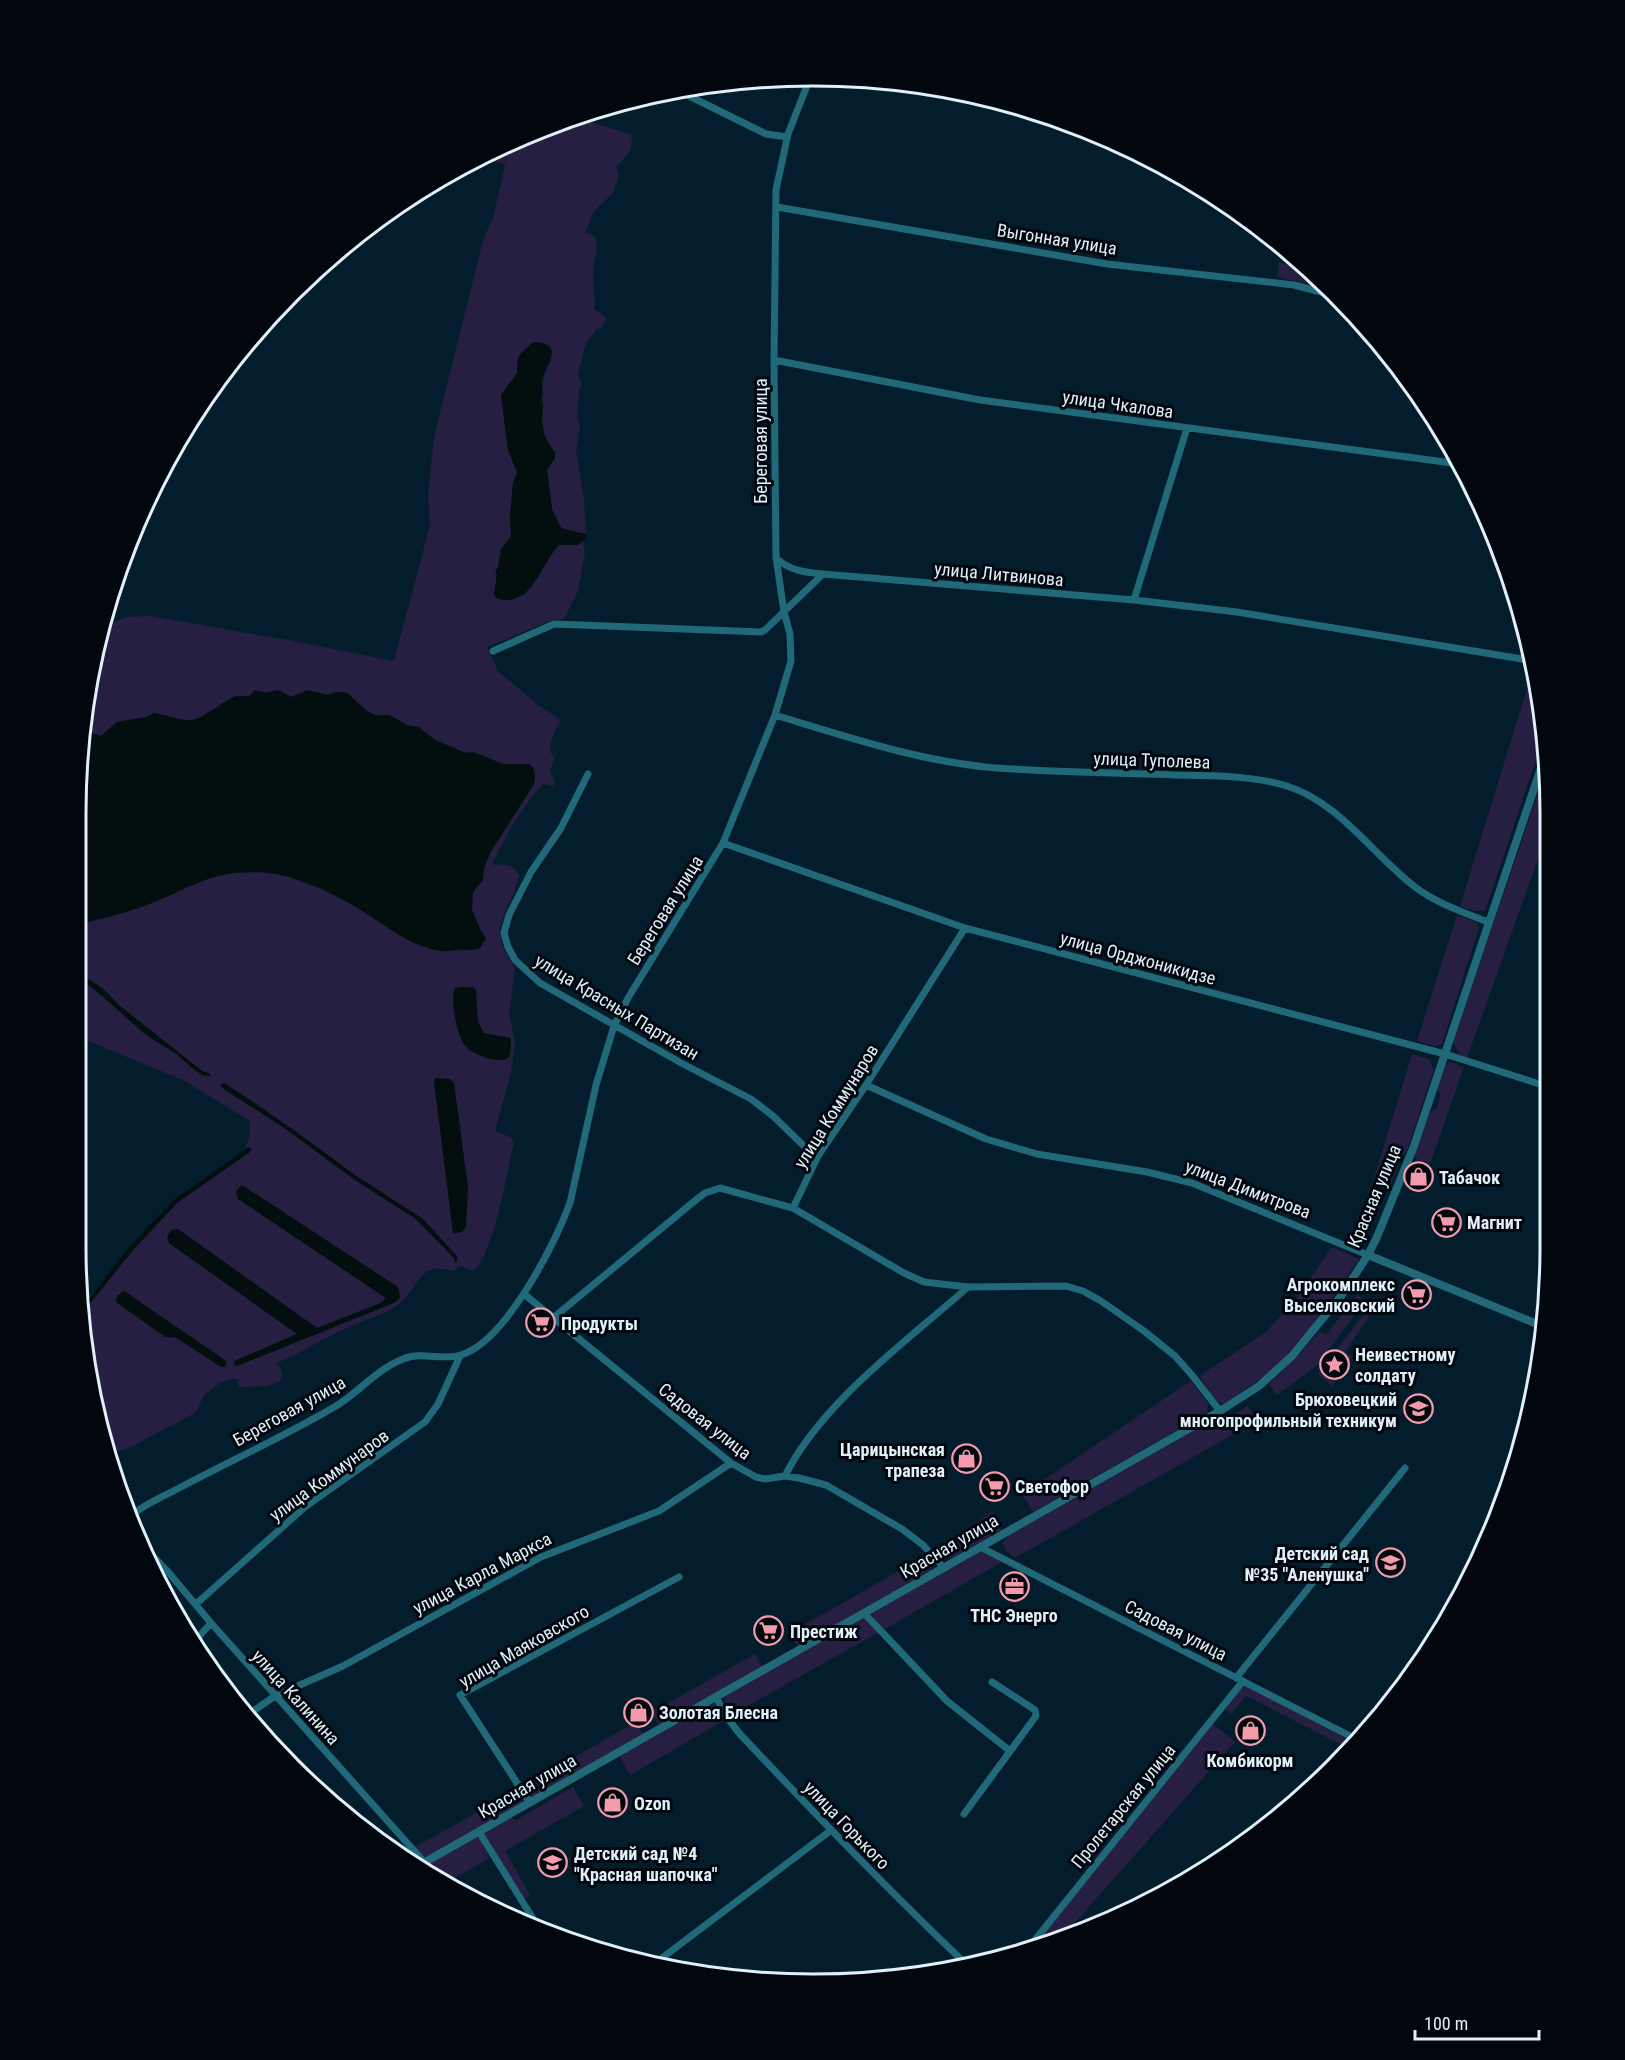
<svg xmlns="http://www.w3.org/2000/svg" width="1625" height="2060" font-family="'Roboto Condensed',sans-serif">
	<rect width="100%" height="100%" fill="#041d2d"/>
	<path fill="#261f41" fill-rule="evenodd" d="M570,116L631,134C634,150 627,157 616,166L619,176L613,193L594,211L585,233H589C594,235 596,238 597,244C598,253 593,262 593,272C592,285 596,297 594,309L605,317L606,320L601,328L597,329L586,342L578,376L582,384L579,391L577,418L580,425L576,450L584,498L586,534L563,530L554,517L552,509L547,470L555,458C549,446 544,435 542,423C541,416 544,409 543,404C540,387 543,374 552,360L549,347L537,342L517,362V373L501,395L508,450L517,472L513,484L510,516L511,536L501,549L498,568L496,571L497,574L494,595H524C539,582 545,560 559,545H578L583,541L585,554L578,591L564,619L552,620L487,647L498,671L537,704L561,720C555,731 550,739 550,752L555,757L550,771L555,782L553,786L543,784C522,807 505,836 492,865C504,864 513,864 519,876L513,895L505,911L500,929L502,946L515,968L509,1014L515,1042L511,1072L495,1131L510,1137L514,1142C507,1171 494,1255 473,1271L461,1266L452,1271C419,1260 419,1288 399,1304C387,1314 367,1319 353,1325C327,1337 303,1351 277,1363C297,1390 254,1386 239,1387L237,1382L239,1379H229L220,1383L204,1395L197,1410L193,1414L131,1447L122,1450L106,1453L100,1439L83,1312L133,1250L178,1202L250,1152L249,1147L245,1148L250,1136V1121L183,1080L76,1036V977C101,993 121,1014 144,1033C154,1041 165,1046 175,1053C187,1061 195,1074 209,1076L210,1074L202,1071L120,1006L102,988L76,971V925L106,918L144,906L211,877L228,873L266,872L280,874L321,889L356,907L413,943L441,951L475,950L480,929L472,910L473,892L483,880L484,868L490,853L534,784L529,764H503L473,752L466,753L435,740L419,728L407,725L389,715H375L367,711L347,693L336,692L327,695L307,691L291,697L278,690L259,693L246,697L237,696L195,720H185L154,713L146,717L117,722L101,736L91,733L82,735L104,626L126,617L149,616L293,641L394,661L430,525L428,496L434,437L484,237L493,219L505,165L482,157ZM224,1083L253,1101L355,1175L428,1225L458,1258L455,1263V1258L416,1219L355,1180L286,1129L225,1090L221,1086ZM237,1196L400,1297L395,1302L237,1366L297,1334L169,1243L171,1230L178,1229L317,1328L381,1303L386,1298ZM124,1291L226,1361L227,1364L221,1366L175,1337L168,1338L120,1293Z
		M1279,262L1309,272L1325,287L1277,277Z
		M1531,676L1543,739L1485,911H1473L1460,906Z
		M1548,764L1549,828L1467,1058L1459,1054L1453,1042Z
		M1457,915L1476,922L1479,928L1442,1044L1434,1046L1417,1041Z
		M1412,1054L1429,1059L1434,1069L1407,1151L1401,1156L1389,1191L1372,1185Z
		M1450,1062L1464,1067L1430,1164L1414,1158L1430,1112L1436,1109L1441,1095L1437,1089L1445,1065Z
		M1332,1247L1359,1259C1336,1293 1313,1327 1286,1356C1268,1375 1245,1390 1223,1404L1217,1401L1199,1376L1266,1332L1296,1299Z
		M1357,1295L1365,1301L1317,1365L1277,1395L1269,1384L1300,1354L1319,1331L1326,1335Z
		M1373,1302L1377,1304L1345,1352L1352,1357L1332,1386L1318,1374Z
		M1191,1381L1208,1404L1207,1413L1033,1512L1022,1494Z
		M1247,1406L1256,1417L1241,1428L1232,1417Z
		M1218,1417L1223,1419L1234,1434L1015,1558L1005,1550L1003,1542L1008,1536Z
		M992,1512L1002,1530L952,1558L941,1555L936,1549Z
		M980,1551L1002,1562L885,1629L873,1617L872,1613Z
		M927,1555L931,1560L932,1569L798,1647L790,1633Z
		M864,1617L879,1632L730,1716L725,1706L724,1697Z
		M755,1654L762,1667L659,1725L652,1712Z
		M1244,1684L1357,1741L1350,1749L1246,1696L1231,1714L1225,1709Z
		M714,1703L725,1720L630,1775L619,1756Z
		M636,1722L643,1734L531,1799L527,1793V1784Z
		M1213,1724L1235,1742L1064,1935L1033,1948Z
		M573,1787L584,1806L505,1851L530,1895L524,1899L483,1833L511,1817L516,1820Z
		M517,1790L523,1803L428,1857L424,1856L415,1847Z
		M475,1837L479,1838L490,1858L442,1885L437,1881L427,1864Z"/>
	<path fill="#020f0e" d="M537,342C564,347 547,361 543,376C540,385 545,393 541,400L543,404L542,422L545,437L555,453V458L547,470L552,509L561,528L586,534V538L578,545H559C541,563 530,611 496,598L494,595L497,574L495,571L498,567L501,549L511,536L510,516L513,484L517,472L508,450L501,395L517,373L518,358L520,354L532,343Z
		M254,690L267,693L278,690L291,697L307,690L327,695L336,692L347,693L367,711L375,715H389L407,725L419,727L435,740L466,753L473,752L503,764H529C536,769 536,776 534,784L490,853L484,868L483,880L473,892L472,910L480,929L486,938L480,948C475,950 473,949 467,949C458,949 450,952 440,951C407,945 384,924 356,907C330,891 298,876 267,873C214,867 188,890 142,907C120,914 98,919 76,925L77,765L82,735L91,733L101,736L117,722L146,717L154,713C165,715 176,720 187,720C203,721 218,704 233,697C240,694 244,698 251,695Z
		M76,971L102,988L120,1006L202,1071L211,1074L209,1076L202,1075L193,1069L175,1053L146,1035L98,992L76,977Z
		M461,987H473L476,990L478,1021L484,1033L511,1038C511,1043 511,1053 509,1057C502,1066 472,1054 466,1047C457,1037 450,1000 455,988Z
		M435,1078L450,1079L454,1083L468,1187L466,1227C463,1232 459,1234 453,1233L434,1082Z
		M224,1083L291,1128L355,1175L423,1219L457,1256V1262L455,1263L454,1258L416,1219L355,1180L286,1129L225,1090L221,1086V1084Z
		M249,1147L251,1149L250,1152L178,1202L133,1250L83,1312V1307L129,1247L174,1200Z
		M242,1185L398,1287L400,1297L396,1302L237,1366L234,1365V1361L297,1334L169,1243L167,1237L171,1230L178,1229L317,1328L381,1303L386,1298L238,1199L236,1191Z
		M124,1291L226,1361V1366L221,1367L175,1337H165L116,1302L117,1296Z"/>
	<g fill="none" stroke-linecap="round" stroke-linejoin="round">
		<path stroke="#216979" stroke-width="7" d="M677,90L766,134L787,137
			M777,207L1107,264L1294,285L1333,295
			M774,360L980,400L1460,464
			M776,558C790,571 805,572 823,574
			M1134,600L1187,428
			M493,651L554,624L761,632L765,630L823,574L1134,600L1237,612L1528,660
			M775,715C848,737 921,762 996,768C1055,772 1115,773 1174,775C1211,776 1251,775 1287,786C1340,803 1372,854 1415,887C1436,903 1463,912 1488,922
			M588,774L561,828L531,872L509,915L504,933L508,947L515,960L540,983L683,1064L751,1099L773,1116L807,1149L818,1156
			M723,843L965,928L1445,1054L1549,1087
			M866,1085L986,1139L1037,1154L1147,1172L1192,1183L1368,1255
			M793,1208L818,1156L866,1085L965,928
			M524,1294L731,1463L756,1477L765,1479L785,1476L799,1478L826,1485L902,1529L923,1545L944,1568
			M553,1318L697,1199L705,1193L720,1188L793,1208L904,1273L924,1282L968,1287L1066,1286L1083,1291L1101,1301L1144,1331L1175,1356L1191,1374L1220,1411
			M785,1476C821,1403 907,1341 968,1287
			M132,1515C146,1503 167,1495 183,1486C234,1459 287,1435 336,1406C359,1392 377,1369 403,1359C421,1351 443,1361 461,1355C506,1341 554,1245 570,1203L596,1085L614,1026L628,998L723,843L775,715L791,661L790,634L784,612L776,557L774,360L776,190L788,134L810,78
			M980,1547L1358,1740
			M147,1550L169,1573L211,1623L425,1863
			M196,1604L305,1507L425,1422L438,1404L460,1356
			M864,1613L947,1701L1010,1751
			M194,1642L211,1623
			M1236,1678L1405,1468
			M716,1697L726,1716L739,1733C813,1812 888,1890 967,1965
			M249,1714L275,1696L343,1666L541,1557L659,1511L731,1463
			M530,1803L460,1695L679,1577
			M964,1814L1036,1716L1035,1710L992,1682
			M479,1832L537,1925
			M1027,1950L1243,1681
			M654,1964L830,1831"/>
		<path stroke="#216979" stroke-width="8" d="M1368,1255L1542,1326
			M418,1866L1220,1411L1259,1386L1292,1356L1341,1296L1368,1255L1377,1237L1414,1146L1546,753"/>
	</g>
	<defs>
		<symbol id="shop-ring" viewBox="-11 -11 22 22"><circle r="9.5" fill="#01070d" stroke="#f39aac" stroke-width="1.5"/><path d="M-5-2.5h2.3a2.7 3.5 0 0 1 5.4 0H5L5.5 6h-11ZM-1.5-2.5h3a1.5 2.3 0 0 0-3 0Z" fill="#f39aac"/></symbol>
		<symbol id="supermarket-ring" viewBox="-11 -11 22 22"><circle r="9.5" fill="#01070d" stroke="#f39aac" stroke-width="1.5"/><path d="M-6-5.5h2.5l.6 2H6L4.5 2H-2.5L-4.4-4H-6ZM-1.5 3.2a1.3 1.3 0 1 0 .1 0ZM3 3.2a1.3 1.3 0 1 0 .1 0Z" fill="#f39aac"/></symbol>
		<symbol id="sight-ring" viewBox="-11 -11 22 22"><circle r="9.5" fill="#01070d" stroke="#f39aac" stroke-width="1.5"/><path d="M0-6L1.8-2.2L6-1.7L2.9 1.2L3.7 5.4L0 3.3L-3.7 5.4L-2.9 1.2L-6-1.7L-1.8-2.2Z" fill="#f39aac"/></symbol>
		<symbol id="university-ring" viewBox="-11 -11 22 22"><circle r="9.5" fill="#01070d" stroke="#f39aac" stroke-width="1.5"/><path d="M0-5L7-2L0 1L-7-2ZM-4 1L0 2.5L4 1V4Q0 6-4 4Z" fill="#f39aac"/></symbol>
		<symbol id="school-ring" viewBox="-11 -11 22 22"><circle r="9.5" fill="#01070d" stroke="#f39aac" stroke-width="1.5"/><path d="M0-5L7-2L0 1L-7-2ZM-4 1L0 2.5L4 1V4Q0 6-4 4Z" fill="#f39aac"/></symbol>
		<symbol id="office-ring" viewBox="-11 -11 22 22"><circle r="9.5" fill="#01070d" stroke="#f39aac" stroke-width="1.5"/><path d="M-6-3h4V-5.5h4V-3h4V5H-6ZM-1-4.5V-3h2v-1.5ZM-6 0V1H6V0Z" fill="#f39aac"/></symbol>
	</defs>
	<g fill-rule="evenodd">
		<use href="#shop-ring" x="1402" y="1160" width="33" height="33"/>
		<use href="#supermarket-ring" x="1430" y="1206" width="33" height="33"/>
		<use href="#supermarket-ring" x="1400" y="1278" width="33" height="33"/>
		<use href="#supermarket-ring" x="524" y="1306" width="33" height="33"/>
		<use href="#sight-ring" x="1318" y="1348" width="33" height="33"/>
		<use href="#university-ring" x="1402" y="1392" width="33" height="33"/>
		<use href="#shop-ring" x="950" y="1442" width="33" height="33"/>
		<use href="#supermarket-ring" x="978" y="1470" width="33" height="33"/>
		<use href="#school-ring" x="1374" y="1546" width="33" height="33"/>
		<use href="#office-ring" x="998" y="1570" width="33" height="33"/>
		<use href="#supermarket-ring" x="752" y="1614" width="33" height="33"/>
		<use href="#shop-ring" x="622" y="1696" width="33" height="33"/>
		<use href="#shop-ring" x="1234" y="1714" width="33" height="33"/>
		<use href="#shop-ring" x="596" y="1786" width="33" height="33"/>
		<use href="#school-ring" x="536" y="1846" width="33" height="33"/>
	</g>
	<g text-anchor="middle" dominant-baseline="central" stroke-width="6" stroke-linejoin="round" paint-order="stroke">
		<g font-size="18" fill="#e0effa" stroke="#01070d">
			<text transform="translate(1057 239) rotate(9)">Выгонная улица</text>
			<text transform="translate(1118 404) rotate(8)">улица Чкалова</text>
			<text transform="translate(760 441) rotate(-90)">Береговая улица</text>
			<text transform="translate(999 574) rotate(5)">улица Литвинова</text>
			<text transform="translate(1152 760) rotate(2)">улица Туполева</text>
			<text transform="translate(665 910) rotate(-58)">Береговая улица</text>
			<text transform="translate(1138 958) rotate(15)">улица Орджоникидзе</text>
			<text transform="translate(617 1007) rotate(31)">улица Красных Партизан</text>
			<text transform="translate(836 1106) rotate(-58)">улица Коммунаров</text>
			<text transform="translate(1248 1189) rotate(21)">улица Димитрова</text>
			<text transform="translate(1374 1196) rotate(-67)">Красная улица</text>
			<text transform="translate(289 1411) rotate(-29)">Береговая улица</text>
			<text transform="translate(705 1421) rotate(38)">Садовая улица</text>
			<text transform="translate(329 1475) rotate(-36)">улица Коммунаров</text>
			<text transform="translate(949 1546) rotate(-30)">Красная улица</text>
			<text transform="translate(482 1573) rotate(-28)">улица Карла Маркса</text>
			<text transform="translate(1176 1630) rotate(27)">Садовая улица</text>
			<text transform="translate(524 1646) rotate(-30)">улица Маяковского</text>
			<text transform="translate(296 1697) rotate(48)">улица Калинина</text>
			<text transform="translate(527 1786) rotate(-30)">Красная улица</text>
			<text transform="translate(1123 1806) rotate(-51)">Пролетарская улица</text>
			<text transform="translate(847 1825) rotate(46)">улица Горького</text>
		</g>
		<g font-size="18" font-weight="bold" fill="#e0effa" stroke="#01070d" text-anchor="start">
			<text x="1439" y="1177">Табачок</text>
			<text x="1467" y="1222">Магнит</text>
			<text x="1395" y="1284" text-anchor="end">Агрокомплекс<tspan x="1395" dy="21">Выселковский</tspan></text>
			<text x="561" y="1323">Продукты</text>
			<text x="1355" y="1354">Неивестному<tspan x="1355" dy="21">солдату</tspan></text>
			<text x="1397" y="1399" text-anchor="end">Брюховецкий<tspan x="1397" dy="21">многопрофильный техникум</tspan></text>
			<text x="945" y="1449" text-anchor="end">Царицынская<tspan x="945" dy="21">трапеза</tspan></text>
			<text x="1015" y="1486">Светофор</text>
			<text x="1369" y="1553" text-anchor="end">Детский сад<tspan x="1369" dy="21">№35 "Аленушка"</tspan></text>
			<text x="1014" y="1615" text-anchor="middle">ТНС Энерго</text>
			<text x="790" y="1631">Престиж</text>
			<text x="659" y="1712">Золотая Блесна</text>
			<text x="1250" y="1760" text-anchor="middle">Комбикорм</text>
			<text x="634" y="1803">Ozon</text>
			<text x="574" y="1853">Детский сад №4<tspan x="574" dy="21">"Красная шапочка"</tspan></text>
		</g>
	</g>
	<path d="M0 0H1625V2060H0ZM813 86H813A727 727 0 0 1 1540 813V1247A727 727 0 0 1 813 1974H813A727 727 0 0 1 86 1247V813A727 727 0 0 1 813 86Z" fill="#01070d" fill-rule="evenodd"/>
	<path fill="none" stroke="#e0effa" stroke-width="3" d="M813 86H813A727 727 0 0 1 1540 813V1247A727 727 0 0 1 813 1974H813A727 727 0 0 1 86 1247V813A727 727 0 0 1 813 86Z"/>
	<path d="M1415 2030v9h124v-9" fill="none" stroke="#e0effa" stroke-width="3"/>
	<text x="1424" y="2030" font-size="18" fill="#e0effa" stroke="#01070d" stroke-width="4.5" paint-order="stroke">100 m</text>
</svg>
